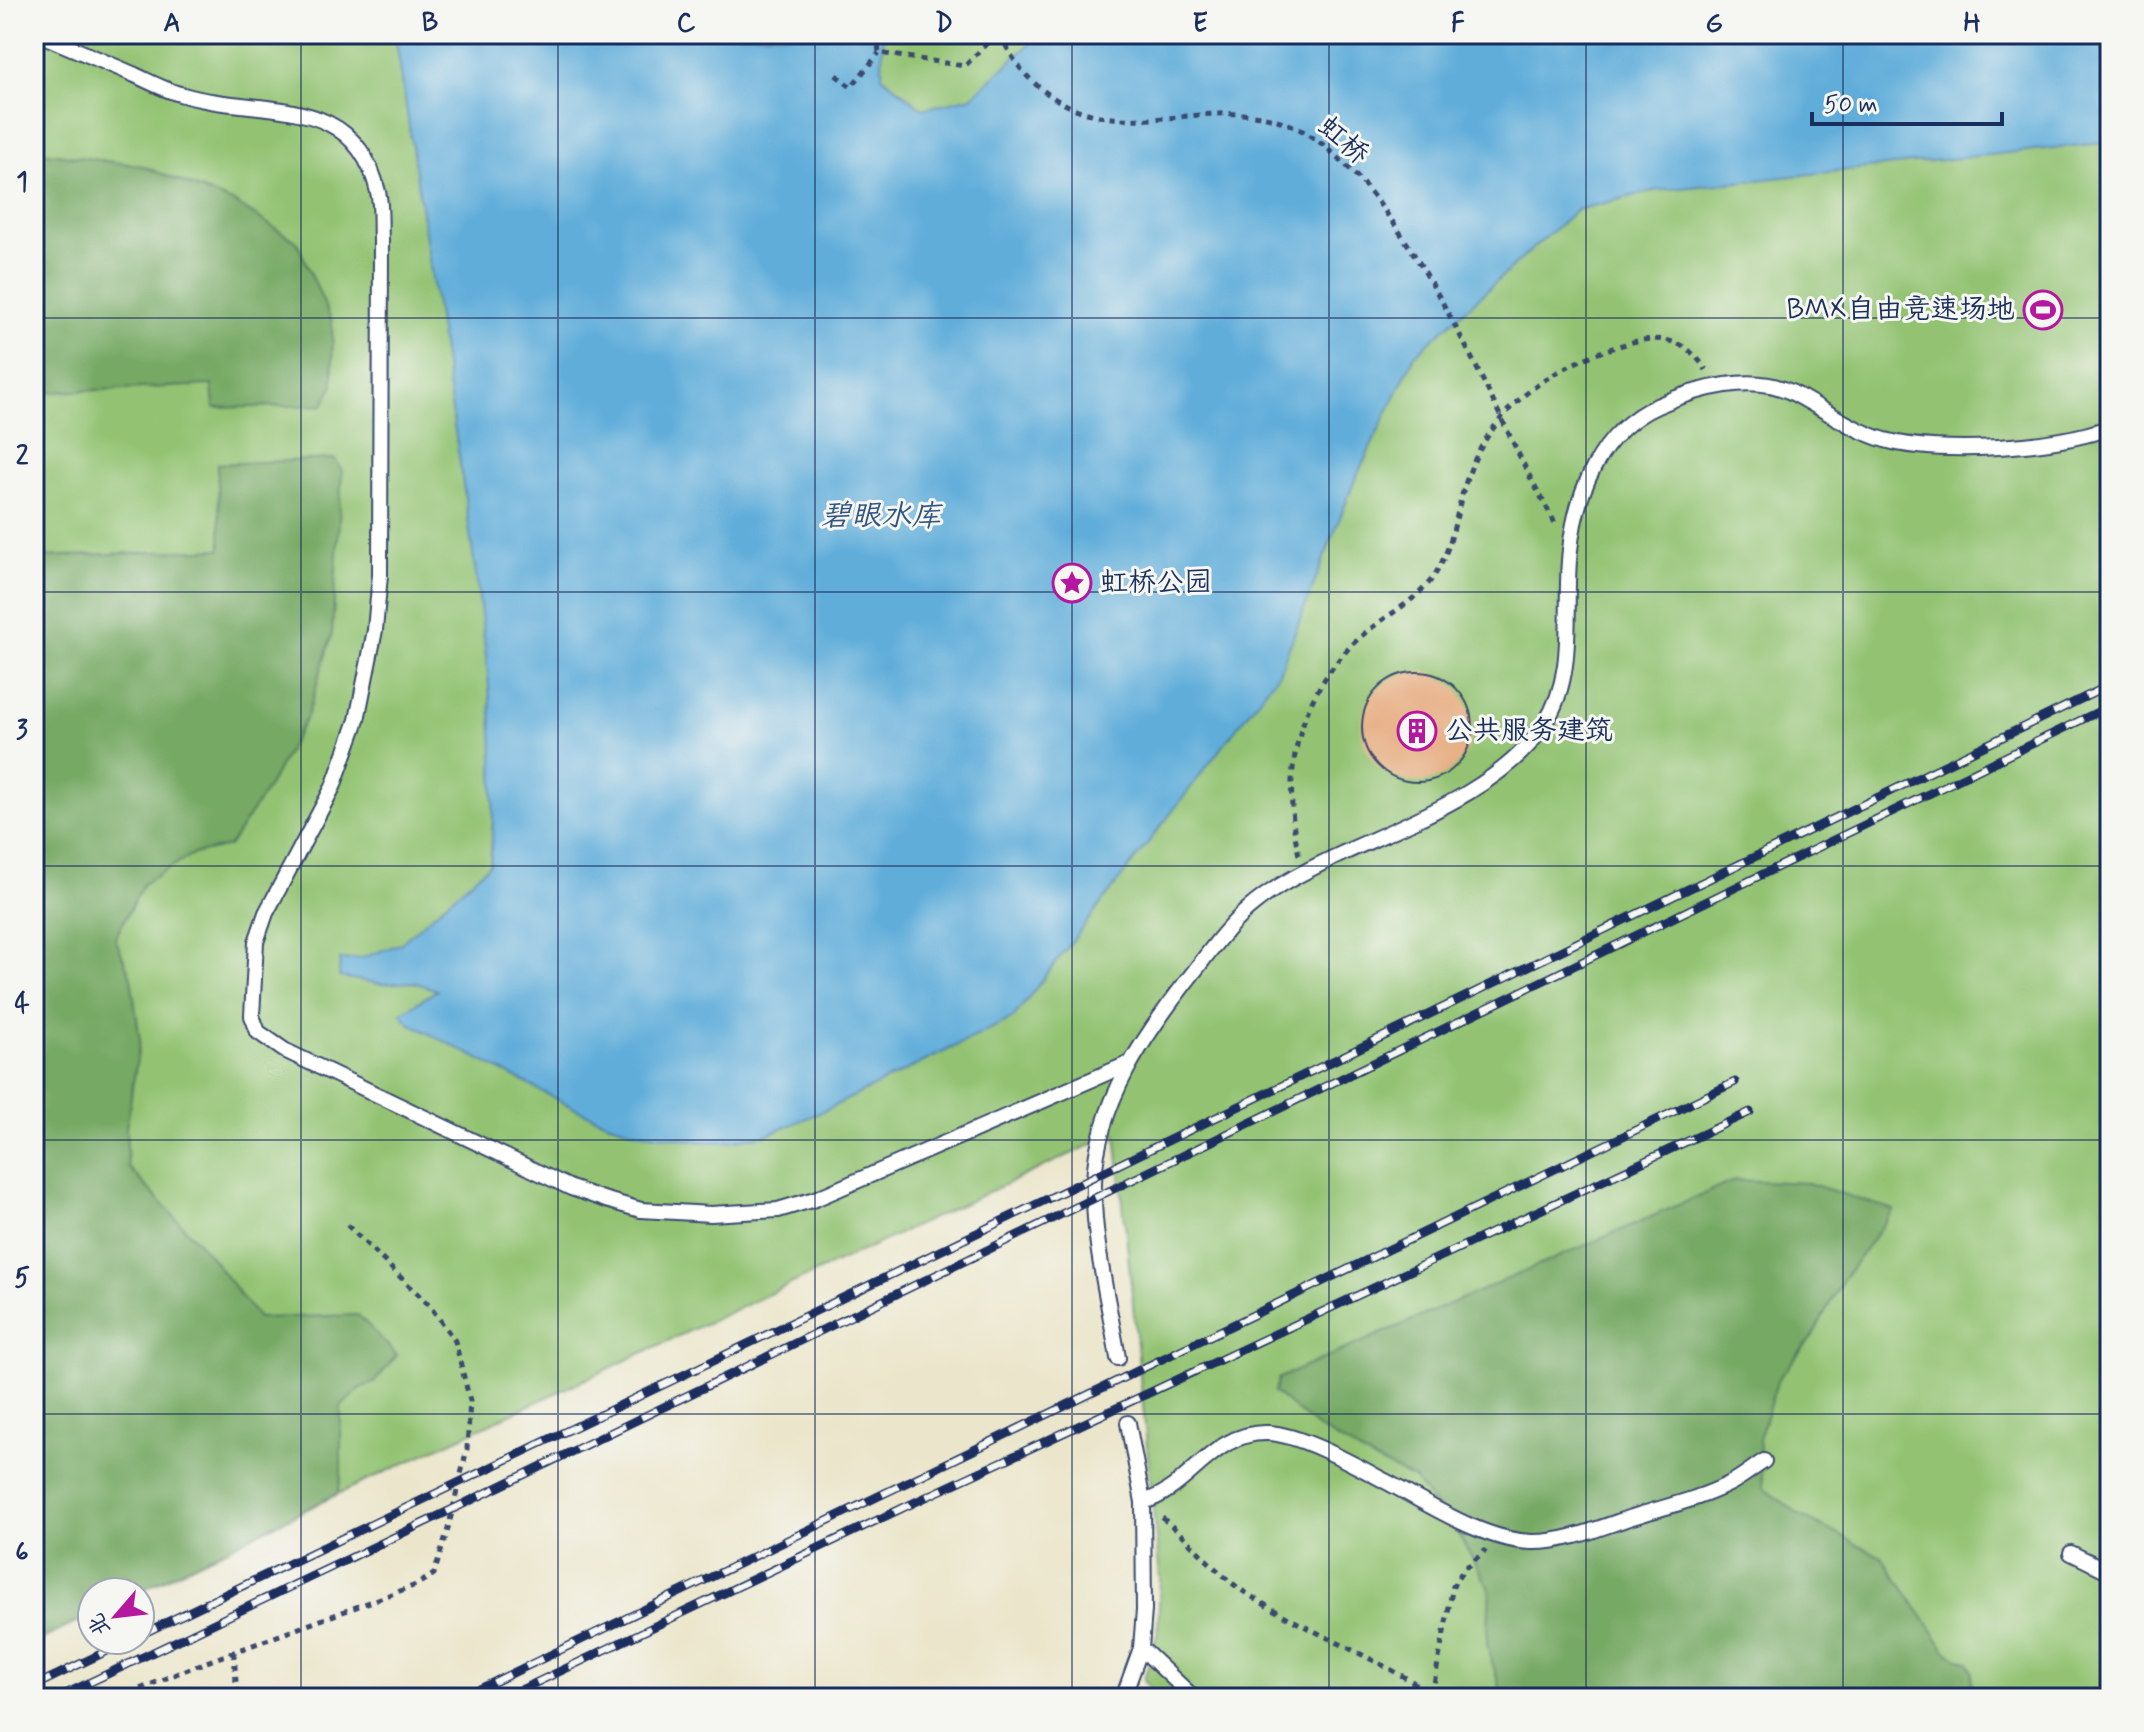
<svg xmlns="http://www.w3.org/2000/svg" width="2144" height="1732" font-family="Mynerve,'LXGW WenKai TC',sans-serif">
	<rect width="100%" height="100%" fill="#f6f6f2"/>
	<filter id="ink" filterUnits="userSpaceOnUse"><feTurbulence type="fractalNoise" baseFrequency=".0125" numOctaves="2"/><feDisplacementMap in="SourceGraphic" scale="16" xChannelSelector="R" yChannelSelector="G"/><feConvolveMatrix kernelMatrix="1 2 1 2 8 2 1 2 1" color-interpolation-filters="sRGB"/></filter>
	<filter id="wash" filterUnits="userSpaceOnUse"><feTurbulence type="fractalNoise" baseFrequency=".006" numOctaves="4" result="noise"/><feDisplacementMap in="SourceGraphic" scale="32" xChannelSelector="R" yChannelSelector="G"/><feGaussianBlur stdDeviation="1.8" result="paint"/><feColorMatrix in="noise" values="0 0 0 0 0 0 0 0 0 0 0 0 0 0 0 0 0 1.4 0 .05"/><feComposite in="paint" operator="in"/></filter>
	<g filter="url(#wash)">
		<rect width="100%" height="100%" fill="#ebe6cb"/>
		<path fill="#93c372" stroke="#577968" stroke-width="2" d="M34,34H2110V1698H1155L1144,1679L1158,1632L1160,1578L1116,1133L338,1494L138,1592H92V1615L34,1643Z"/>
		<path fill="#76a964" stroke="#486c61" stroke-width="2" d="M34,151L142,166L235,203L297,242L332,322L333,386L323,405L214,408L212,385L34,393Z
			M34,431L41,557L221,549L217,464L335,459L342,471L332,634L308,714L270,784L229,846L193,854L143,884L115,938L131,977L140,1040L126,1128L128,1167L208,1253L258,1318L358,1315L397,1355L374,1383L360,1388L341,1407V1479L337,1494L138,1592H92V1615L34,1643Z
			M1736,1180L1808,1183L1894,1210L1842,1281L1811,1339L1778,1379L1759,1439L1763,1488L1803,1517L1882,1557L1945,1649L1956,1658L1968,1662L1972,1672L1971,1698H1503L1487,1645L1490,1589L1461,1539L1414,1479L1374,1460L1317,1427L1274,1392L1279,1378Z"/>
		<path fill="#61adda" stroke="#3e6e9c" stroke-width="2" d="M395,34H883L882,76L923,109L971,97L1041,34H2110V142L1653,191L1576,210L1415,355L1354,482L1279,673L1013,1018L828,1109L767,1135L725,1142H702L637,1132L611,1124L574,1108L409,1023L401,1013L437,990L413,982L381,984L339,977L340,960L362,958L400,944L490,864C502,736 481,610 463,484C441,334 418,184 395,34Z"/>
		<g id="blocks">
			<path fill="#e7b086" d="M1362 727a55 55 0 1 1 110 0a55 55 0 1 1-110 0Z"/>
		</g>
	</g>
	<g filter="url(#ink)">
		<use href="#blocks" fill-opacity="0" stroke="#3a4a6e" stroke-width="2"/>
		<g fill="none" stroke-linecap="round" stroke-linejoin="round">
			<defs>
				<path id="lane" d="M39,34C71,48 103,61 135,75C150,82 165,90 180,94C256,118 354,88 378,192C382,207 380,225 381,240L380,575L375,630L357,720L333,787L266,913L256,942L252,1016L258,1032L284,1050L571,1188L606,1200L641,1210L711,1214L778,1210L815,1199L1130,1063
					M1118,1358C1109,1302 1092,1239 1094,1182C1097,1102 1145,1034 1193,973C1210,951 1227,927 1248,909C1278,883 1314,867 1350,850C1414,821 1507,785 1545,723C1578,672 1563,607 1570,550C1576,492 1601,431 1657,406C1697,388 1755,372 1795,394C1825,410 1852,430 1885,440C1939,455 2058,448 2110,427
					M1143,1502C1190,1489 1212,1431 1268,1433C1300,1434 1355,1465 1385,1481C1427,1503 1482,1540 1531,1542C1569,1543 1607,1524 1642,1514C1672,1505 1701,1498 1729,1484C1741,1478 1753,1468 1764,1461
					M2071,1553L2110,1572
					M1141,1648L1194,1698
					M1123,1698L1141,1648L1144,1610L1143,1502L1128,1423"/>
			</defs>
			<use href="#lane" stroke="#3a4a6e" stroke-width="18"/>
			<path stroke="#3a4a6e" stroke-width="5" stroke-dasharray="6 6" stroke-linecap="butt" d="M877,34L879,53L965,66L996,34
				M836,75L851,87L879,53
				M1529,475L1555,523
				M1299,855C1280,775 1297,697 1358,639C1383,616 1418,602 1436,573C1455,542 1456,508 1468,476C1494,403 1557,363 1629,343C1662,334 1687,340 1706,370
				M1162,1518C1193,1542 1215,1574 1249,1595C1310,1634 1378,1657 1438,1698
				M234,1652L237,1698
				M1432,1694L1453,1586L1463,1570L1486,1550
				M118,1698L193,1667L416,1585L434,1574L448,1529L467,1449L470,1401L455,1341L429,1305L347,1225"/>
			<use href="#lane" stroke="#fff" stroke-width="14"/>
			<defs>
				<path id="rail" d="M140,1635L669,1382L2110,685
					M34,1686L130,1640
					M57,1698L455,1508L2110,706
					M461,1698L1735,1082
					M504,1698L909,1505L1750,1112"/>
			</defs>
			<use href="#rail" stroke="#1b2f5e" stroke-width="9"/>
			<use href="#rail" stroke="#f6f6f2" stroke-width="6" stroke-dasharray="18" stroke-linecap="butt"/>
			<path stroke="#3a4a6e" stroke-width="5" stroke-dasharray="6 6" stroke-linecap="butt" d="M1001,34C1011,61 1030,83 1054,98C1136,150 1227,84 1306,133C1401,191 1479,375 1529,475"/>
		</g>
	</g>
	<path fill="none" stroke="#1b2f5e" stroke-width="2" stroke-opacity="0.55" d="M301,34V1698M558,34V1698M815,34V1698M1072,34V1698M1329,34V1698M1586,34V1698M1843,34V1698M34,318H2110M34,592H2110M34,866H2110M34,1140H2110M34,1414H2110"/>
	<defs>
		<symbol id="stadium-ring" viewBox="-11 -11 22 22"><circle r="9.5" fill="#f6f6f2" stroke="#b5179e" stroke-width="1.5"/><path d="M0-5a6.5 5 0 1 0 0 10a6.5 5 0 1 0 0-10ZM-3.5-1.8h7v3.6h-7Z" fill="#b5179e"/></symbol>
		<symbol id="sight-ring" viewBox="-11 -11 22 22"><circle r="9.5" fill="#f6f6f2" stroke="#b5179e" stroke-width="1.5"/><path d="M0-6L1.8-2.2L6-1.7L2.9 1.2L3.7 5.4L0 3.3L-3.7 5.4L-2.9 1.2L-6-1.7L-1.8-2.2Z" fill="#b5179e"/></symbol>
		<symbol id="building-ring" viewBox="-11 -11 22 22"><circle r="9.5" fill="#f6f6f2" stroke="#b5179e" stroke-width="1.5"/><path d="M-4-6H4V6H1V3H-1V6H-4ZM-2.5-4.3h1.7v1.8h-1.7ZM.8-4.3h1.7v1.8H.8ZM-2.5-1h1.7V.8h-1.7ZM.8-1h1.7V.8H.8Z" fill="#b5179e"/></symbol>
	</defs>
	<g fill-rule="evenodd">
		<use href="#stadium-ring" x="2021" y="288" width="44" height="44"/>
		<use href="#sight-ring" x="1050" y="561" width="44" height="44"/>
		<use href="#building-ring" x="1395" y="709" width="44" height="44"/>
	</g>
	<g text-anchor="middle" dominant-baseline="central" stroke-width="6" stroke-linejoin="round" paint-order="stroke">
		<g font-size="28" fill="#1b2f5e" stroke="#f6f6f2">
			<text transform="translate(1343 141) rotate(41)">虹桥</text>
		</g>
		<g font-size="28" fill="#1b2f5e" stroke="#f6f6f2" text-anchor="start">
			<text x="2015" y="310" text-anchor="end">BMX自由竞速场地</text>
			<text x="1100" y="583">虹桥公园</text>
			<text x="1445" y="731">公共服务建筑</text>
		</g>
		<g font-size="30" font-style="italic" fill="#305583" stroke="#f6f6f2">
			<text x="881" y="516">碧眼水库</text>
		</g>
	</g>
	<rect width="2144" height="1732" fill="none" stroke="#f6f6f2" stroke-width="88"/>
	<g transform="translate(116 1616) rotate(242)"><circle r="38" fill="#f6f6f2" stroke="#9ea6b7" stroke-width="2"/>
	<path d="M0-6L14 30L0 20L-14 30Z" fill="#b5179e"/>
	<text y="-12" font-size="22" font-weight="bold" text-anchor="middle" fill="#1b2f5e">北</text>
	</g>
	<path d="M1812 112v12h190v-12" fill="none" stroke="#1b2f5e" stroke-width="4"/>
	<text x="1824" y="112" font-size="24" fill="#1b2f5e" stroke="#f6f6f2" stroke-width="6" paint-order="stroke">50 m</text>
	<rect x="44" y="44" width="2056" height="1644" fill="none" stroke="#1b2f5e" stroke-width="3"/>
	<g font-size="26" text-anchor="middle" font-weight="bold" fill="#1b2f5e">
		<text x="172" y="31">A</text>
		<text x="430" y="31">B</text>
		<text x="686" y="31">C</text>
		<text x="944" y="31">D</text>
		<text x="1200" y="31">E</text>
		<text x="1458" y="31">F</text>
		<text x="1714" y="31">G</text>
		<text x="1972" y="31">H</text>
		<text x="22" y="190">1</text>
		<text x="22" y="464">2</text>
		<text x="22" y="738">3</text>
		<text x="22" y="1012">4</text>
		<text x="22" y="1286">5</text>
		<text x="22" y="1560">6</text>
	</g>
</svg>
